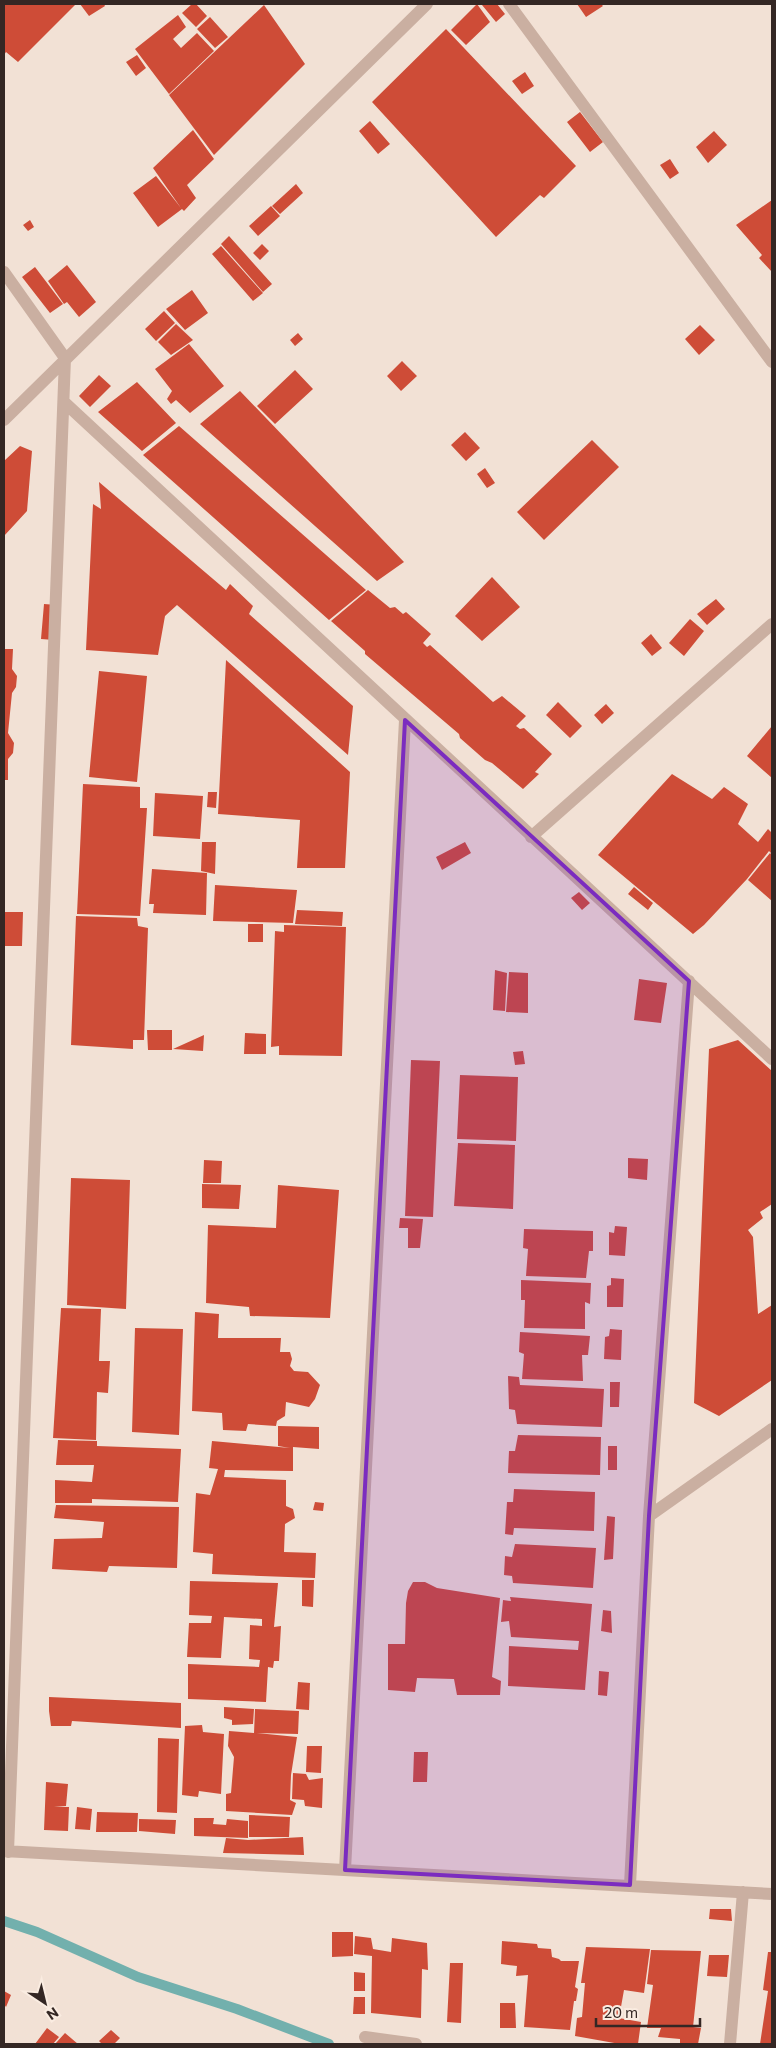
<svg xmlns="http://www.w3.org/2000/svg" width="776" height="2048" font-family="Commissioner,sans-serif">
	<rect width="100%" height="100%" fill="#f2e1d5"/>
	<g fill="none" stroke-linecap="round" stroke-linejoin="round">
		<path stroke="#72b0ad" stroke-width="10" d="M4,1921L37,1932L138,1977L237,2009L329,2044"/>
	</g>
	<path fill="#ce4c37" d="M4,4H76L18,62L6,52L4,55Z
		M80,4H104L105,6L89,16Z
		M192,4H196L207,16L196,27L182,13Z
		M477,4L490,22L466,45L451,30Z
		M483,4H497L505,14L496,22L482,5Z
		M577,4H601L603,6L586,17Z
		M264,5L305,64L214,155L169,95Z
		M178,15L186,27L173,39L181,48L197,33L214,51L169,94L135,49Z
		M210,17L228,37L215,48L197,29Z
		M446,29L576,166L544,198L540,195L496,237L372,102Z
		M137,55L146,68L136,76L126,62Z
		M525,72L534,86L522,94L512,81Z
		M580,112L603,142L590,152L567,122Z
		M370,121L390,144L378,154L359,131Z
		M193,130L214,159L187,185L196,198L184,211L182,209L158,227L133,193L156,176L181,208L153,168Z
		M714,131L727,145L708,163L696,147Z
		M670,159L679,173L670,179L660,165Z
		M296,184L303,193L280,214L272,206Z
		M772,200V272L759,258L762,255L736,225Z
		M271,206L280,216L258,236L249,226Z
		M30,220L34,227L28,231L23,225Z
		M229,236L272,284L263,292L221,244Z
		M262,244L269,251L260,260L253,253Z
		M221,246L263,293L253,301L212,254Z
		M67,265L96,302L79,317L67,302L64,304L48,281Z
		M35,267L63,304L50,313L22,277Z
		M192,290L208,313L185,330L166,309Z
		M164,311L175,323L156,341L145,329Z
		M176,324L193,340L171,355L158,342Z
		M700,325L715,340L699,355L685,339Z
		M298,333L303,339L295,346L290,340Z
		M189,344L224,386L190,413L176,400L171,404L167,399L172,391L155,369Z
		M402,361L417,376L401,391L387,376Z
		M295,370L313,389L275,424L257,406Z
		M99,375L111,386L90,407L79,396Z
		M137,382L176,423L142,451L98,412Z
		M240,391L404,562L377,581L200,424Z
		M179,426L366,590L329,620L143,455Z
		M465,432L480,448L466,461L451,445Z
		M592,440L619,467L544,540L517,512Z
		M20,446L32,451L27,511L4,536V461Z
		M485,468L495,483L487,488L477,474Z
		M99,482L226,590L230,584L253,606L249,614L353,706L348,755L177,605L165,616L158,655L86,650L93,504L101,509Z
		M492,577L520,607L482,641L455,616Z
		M368,590L390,608L395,607L403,614L406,612L431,634L423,643L427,647L430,645L493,702L502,696L526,716L516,726L520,729L524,728L552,754L535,772L539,774L523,789L492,763L485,760L460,738L459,734L365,654V651L331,621Z
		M716,599L725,609L707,625L697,614Z
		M44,604L57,605L54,640L41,639Z
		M690,619L704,631L684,656L669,643Z
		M651,634L662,648L652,656L641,643Z
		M4,649H13L12,669L17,676L16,687L12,693L8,733L14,743L13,753L8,759V780H4Z
		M226,660L350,772L345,868H297L300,820L218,814Z
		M99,671L147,676L137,782L89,777Z
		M558,702L582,726L570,738L546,715Z
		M606,704L614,713L602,724L594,715Z
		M772,726V778L747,756Z
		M672,774L712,799L724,787L748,804L738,824L758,842L768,829L772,833V854L769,851L747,879L704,925L693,934L598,855Z
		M83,784L140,787V808H147L140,916L77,914Z
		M208,792H217L216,808L207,807Z
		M155,793L203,796L200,839L153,836Z
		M202,842H216L215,874L201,871Z
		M465,842L471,853L442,870L436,857Z
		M770,853L772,855V901L748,880Z
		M152,869L207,873L206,915L153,913L154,904H149Z
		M215,885L297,890L293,923L213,921Z
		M634,887L653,903L648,910L628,894Z
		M579,892L590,903L582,910L571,898Z
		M297,910L343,912L342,926L295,924Z
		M5,912H23L22,946H4Z
		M76,916L137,918L138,926L148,928L144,1040H133V1049L71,1045Z
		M248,924H263V942H248Z
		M284,925L346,927L342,1056L279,1055V1046L271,1047L275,931L284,932Z
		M495,970L507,973L505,1011L493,1010Z
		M509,972L528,973V1013L506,1012Z
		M639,979L667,983L661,1023L634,1020Z
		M147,1030H172V1050H148Z
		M245,1033L266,1034V1054H244Z
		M204,1035L203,1051L173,1049Z
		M738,1040L772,1071V1204L760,1212L763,1218L748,1230L753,1237L758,1314L772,1305V1380L719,1416L694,1403L709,1049Z
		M523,1051L525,1064L515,1065L513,1052Z
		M411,1060L440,1061L433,1217L405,1216Z
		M460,1075L518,1077L516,1141L457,1139Z
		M458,1143L515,1145L513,1209L454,1206Z
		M628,1158L648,1159L647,1180L628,1178Z
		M204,1160L222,1161L221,1183H203Z
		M71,1178L130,1180L126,1309L67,1305Z
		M202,1184L241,1185L239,1209L202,1208Z
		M278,1185L339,1190L330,1318L250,1316L249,1307L206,1303L208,1225L276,1228Z
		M400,1218L423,1219L420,1248H408V1228H399Z
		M615,1226L627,1227L625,1256L609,1255V1232L614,1233Z
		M524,1229L593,1231V1251H589L586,1278L526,1276L528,1249L523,1248Z
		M611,1278L624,1279L623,1307H607V1286L611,1285Z
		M521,1280L591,1283L590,1304L585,1302V1329L524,1328L525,1300H521Z
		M61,1308L101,1309L99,1361H110L108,1393L97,1392L96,1440L53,1438Z
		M195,1312L219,1314L218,1338H281L280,1352H290L292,1359L290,1366L294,1371L308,1372L320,1385L315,1399L309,1407L286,1402L285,1416L277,1421L276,1426L248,1424L246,1431L223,1430L222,1413L192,1411Z
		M135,1328L183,1329L179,1435L132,1432Z
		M610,1329L622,1330L621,1360L604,1359L605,1337L609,1336Z
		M520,1332L590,1336L588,1355H582L583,1381L522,1379L524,1354L519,1352Z
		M508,1376L519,1377L520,1385L604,1389L602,1427L517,1424L515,1410L509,1409Z
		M610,1382H620L619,1407H610Z
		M278,1426L319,1427V1449L293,1447V1471L225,1470L224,1477L286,1480V1506L293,1509L295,1518L285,1524L284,1552L316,1553L315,1578L212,1574L213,1554L193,1552L196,1493L210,1495L218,1469L209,1468L212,1441L290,1448L278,1446Z
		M518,1435L601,1437L600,1475L508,1473L509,1451H515Z
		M58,1440L97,1441V1446L181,1449L178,1502L92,1499V1503H55V1480L92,1482L94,1465H56Z
		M608,1446H617V1470H608Z
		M514,1489L595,1492L594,1531L514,1528L513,1535L505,1534L507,1502H513Z
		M315,1502L324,1503L323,1511L313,1510Z
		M56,1505L179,1507L177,1568L109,1566L107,1572L52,1569L54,1539L102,1538L104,1522L54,1518Z
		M607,1516L615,1517L613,1559L604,1560Z
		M515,1544L596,1548L593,1588L513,1583L512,1576L504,1575L505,1556L512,1557Z
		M302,1580H314L313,1607L302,1606Z
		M190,1581L278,1583L274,1627L281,1626L279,1661H274L273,1668L268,1667L266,1702L188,1699V1664L259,1667L260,1660L249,1659L250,1625L262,1626V1619L224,1617L221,1658L187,1657L189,1623H211L212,1616L189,1615Z
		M413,1582H425L437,1588L500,1598L492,1677L501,1681L500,1695H457L454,1679L417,1678L415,1692L388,1690V1644H405L406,1603L408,1591Z
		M510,1597L592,1604L585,1690L508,1686L509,1646L578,1650L579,1641L511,1637L509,1621L501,1622L503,1600L511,1601Z
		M603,1610L611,1611L612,1633L601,1631Z
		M599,1671L609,1672L607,1696L598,1695Z
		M298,1682L310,1683L309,1710L296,1709Z
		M49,1697L181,1703V1728L72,1721L71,1726H51L49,1711Z
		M224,1707L254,1709L253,1724L232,1725V1720L224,1718Z
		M255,1709L299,1711L298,1734L257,1733L297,1737L291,1775L290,1800L296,1803L292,1815L226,1811V1794L231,1793L234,1757L228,1746L229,1731L254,1733Z
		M202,1725L203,1732L224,1734L221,1794L199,1791L198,1797L182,1795L185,1726Z
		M158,1738L179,1739L177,1813L157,1812Z
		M307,1746H322L321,1773L306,1772Z
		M414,1752H428L427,1782H413Z
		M293,1773L306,1774L309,1780L323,1778L322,1808L305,1806L304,1800L292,1799Z
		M46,1782L68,1784L66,1806L54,1807H69L68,1831L44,1830Z
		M77,1807L92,1809L90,1830L75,1829Z
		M97,1812L138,1813L137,1832H96Z
		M249,1815L290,1817L289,1837H249Z
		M194,1818H214L213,1824L226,1825L227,1819L248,1821V1838L194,1836Z
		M139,1819L176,1820L175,1834L139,1831Z
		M303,1837L304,1855L223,1853L226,1838L248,1840Z
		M710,1909H731L732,1921L709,1919Z
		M332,1932H353V1956L332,1957Z
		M355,1936L371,1938L373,1949L391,1952L392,1938L427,1943L428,1970L422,1969L421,2018L371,2013L372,1956L354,1954Z
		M502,1941L537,1944L538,1948L551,1949L552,1957L559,1959L561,1961H579L575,1987L578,1989L576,2001H574L570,2030L524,2027L528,1975L516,1976L517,1966L501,1964Z
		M586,1947L650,1949L644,1993L624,1990L619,2018L641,2022L638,2044H620L575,2036L577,2018L582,2017L585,1983H581Z
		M651,1950L701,1951L693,2027L701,2028L698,2044H680V2039L658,2037L661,2028H647L653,1985L647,1984Z
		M768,1952H772V2044H760L768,1991L763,1990Z
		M709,1955H729L727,1977L707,1976Z
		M450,1963H463L461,2023L447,2022Z
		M354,1972L365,1973V1991H354Z
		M4,1991L11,1995L6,2007L4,2004Z
		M354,1997H365V2014H353Z
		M500,2003H515L516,2028H500Z
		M47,2028L59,2037L53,2044H35Z
		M111,2030L120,2038L114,2044H102L99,2041Z
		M65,2033L78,2044H55Z"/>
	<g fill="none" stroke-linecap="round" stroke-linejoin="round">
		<path stroke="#caafa1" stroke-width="12" d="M509,4L772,362
			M4,272L65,358L8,1852
			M64,402L772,1059
			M4,420L427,4
			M531,837L772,624
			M649,1516L772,1429
			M4,1851L772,1894
			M345,1870L405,720
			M630,1885L649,1516L689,981
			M365,2037L416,2044
			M730,2044L743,1892"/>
	</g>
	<path fill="#7b2cbf" fill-opacity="0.2" stroke="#7b2cbf" stroke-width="4" stroke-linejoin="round" d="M405,720L689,981L649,1516L630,1885L345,1870Z"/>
	<rect width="776" height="2048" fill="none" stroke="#342724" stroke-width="10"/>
	<g transform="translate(45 2003) rotate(145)" stroke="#faece1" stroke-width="4" paint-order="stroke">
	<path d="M0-4L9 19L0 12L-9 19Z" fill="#342724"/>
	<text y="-8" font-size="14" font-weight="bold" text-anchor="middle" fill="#342724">N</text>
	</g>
	<path d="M596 2018v8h104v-8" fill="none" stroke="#342724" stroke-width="2.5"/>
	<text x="604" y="2018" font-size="15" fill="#342724" stroke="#faece1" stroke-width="4" paint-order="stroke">20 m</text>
</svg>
